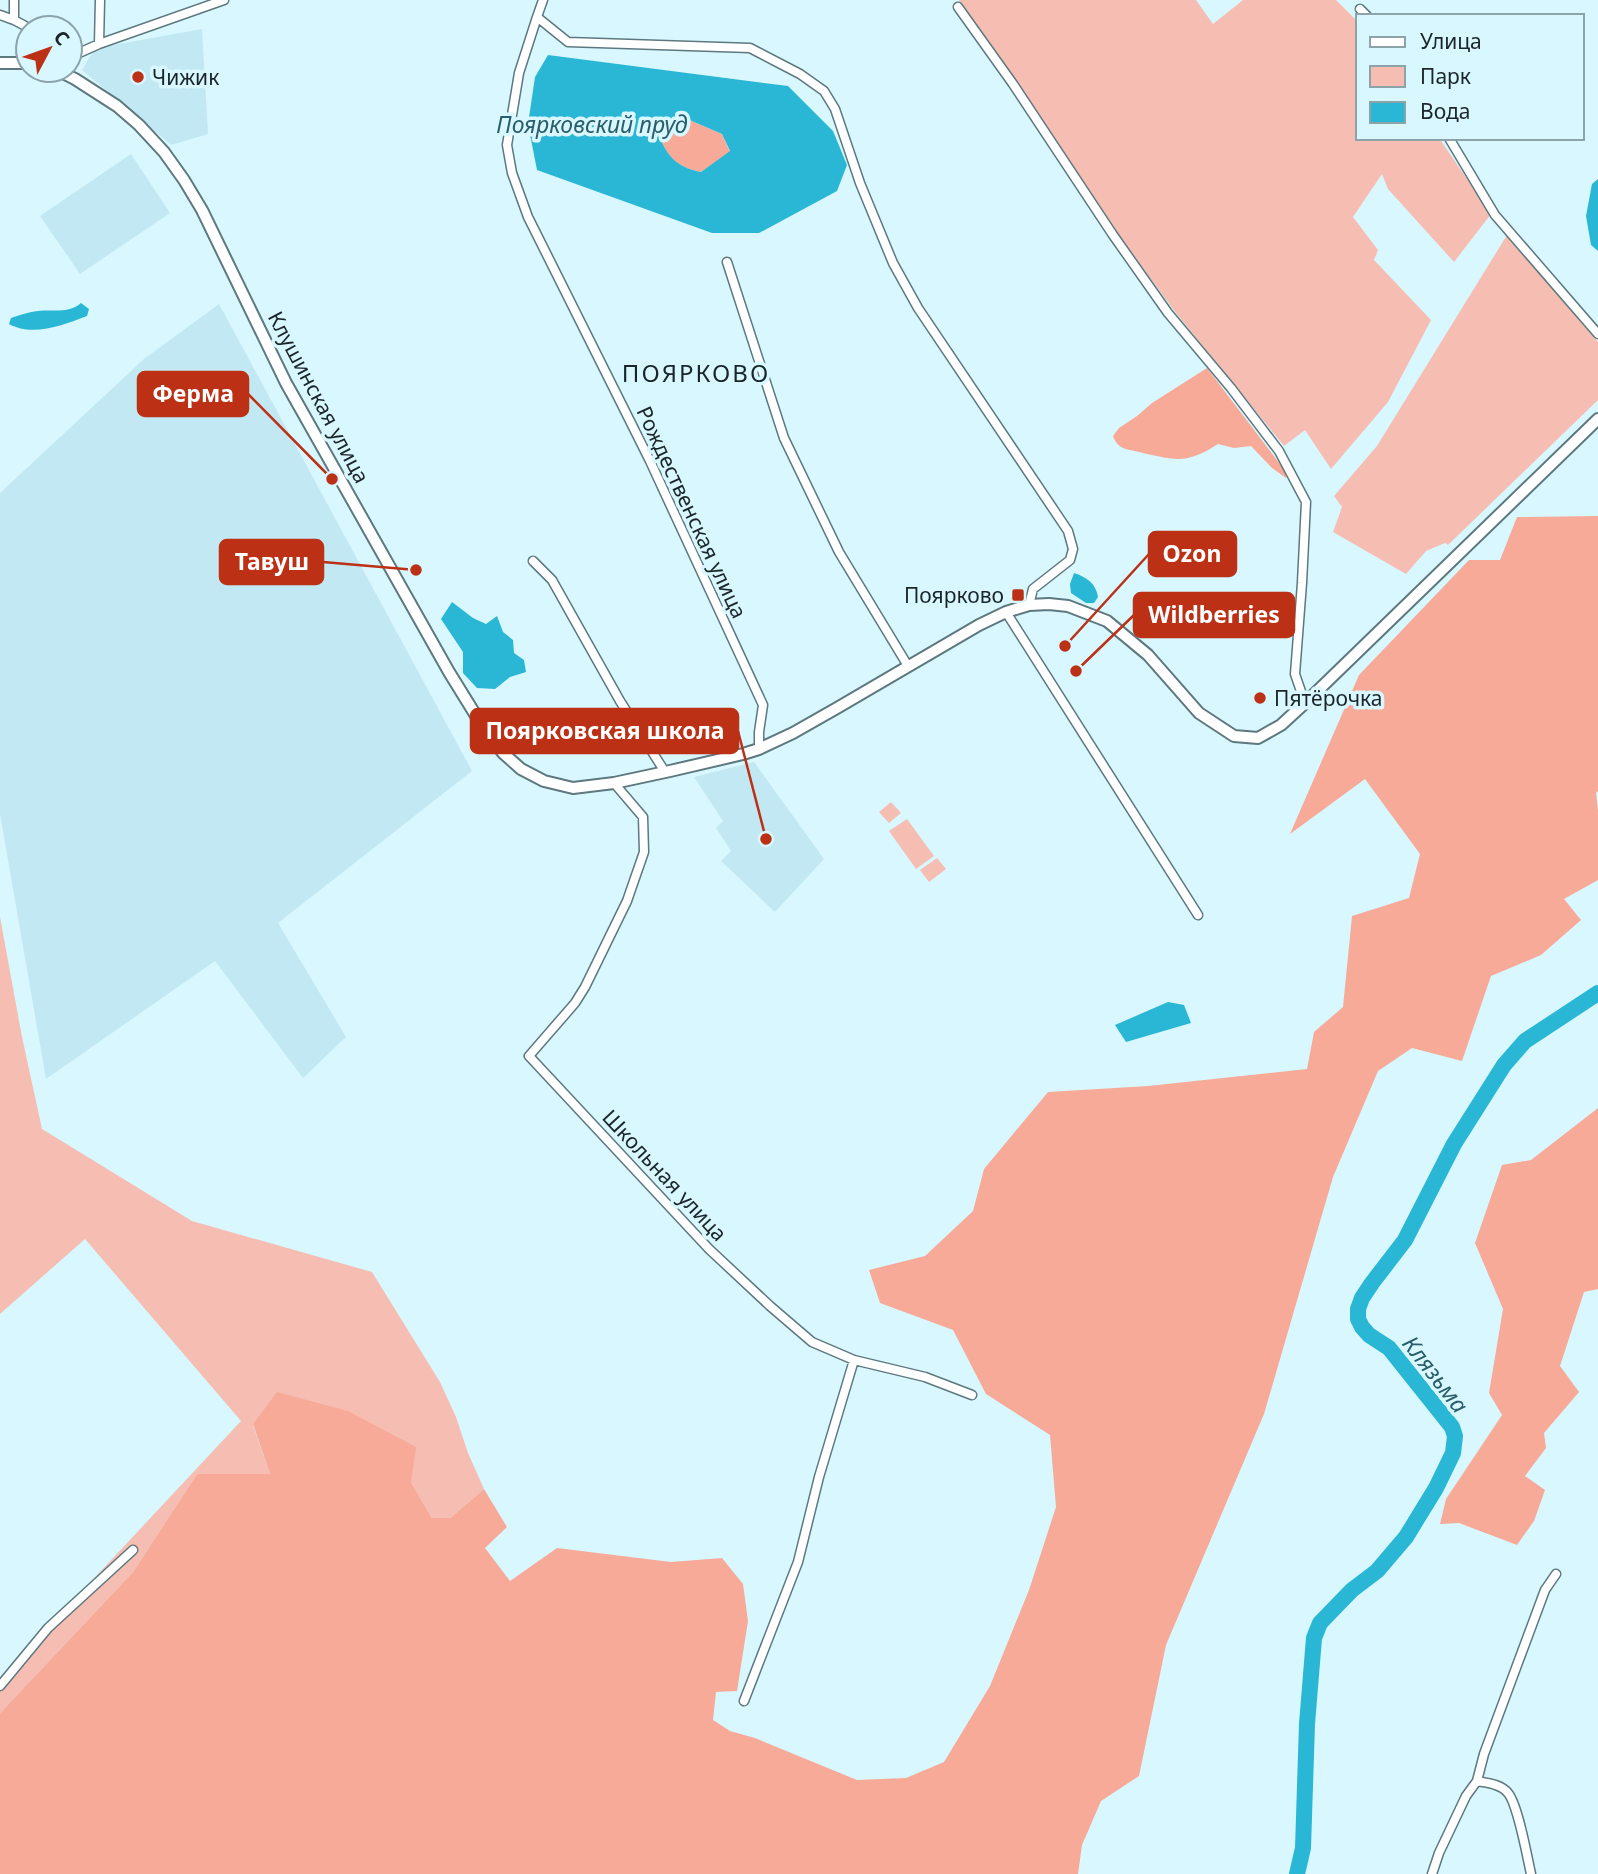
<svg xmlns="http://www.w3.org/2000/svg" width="1598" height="1874" font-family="'Noto Sans',sans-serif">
	<rect width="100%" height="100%" fill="#d8f7ff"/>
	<path fill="#c2e9f3" d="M202,29L208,134L171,145L82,70L92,53L108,46Z
		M131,154L170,213L80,274L40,216Z
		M219,304L472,771L278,923L346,1037L303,1078L215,961L46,1079L0,814V493L144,359Z
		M754,762L824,859L775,912L721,861L731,851L716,828L723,821L694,777Z"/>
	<path fill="#f6beb2" d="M959,0H1196L1213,24L1243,0H1336L1358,22V138H1439L1491,214L1454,262L1388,189L1382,174L1353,217L1378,250L1374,260L1431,320L1388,402L1331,469L1305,430L1284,446L1176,313L1119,236Z
		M1507,235L1598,342V400L1448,545L1445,543L1426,551L1406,574L1333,532L1342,507L1334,496L1377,446Z
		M891,802L901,813L889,823L879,812Z
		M907,819L934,856L916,869L889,831Z
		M937,858L946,869L929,882L920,870Z
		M0,917L22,1037L42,1129L192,1221L372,1272L440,1382L456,1417L468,1453L484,1489L450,1518H432L411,1482L253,1425L270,1474H197L133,1572L0,1713V1679L241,1421L85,1239L0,1314Z"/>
	<path fill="#f8aa98" d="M685,118L722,134L730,152L701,172C674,167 666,155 657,130Z
		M1207,368L1286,472V478L1272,468L1251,446L1234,448L1218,444C1186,465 1174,460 1139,452C1127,449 1118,450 1113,436L1119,428L1137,416L1152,403Z
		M1598,516V791L1596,793L1598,811V880L1564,899L1581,920L1541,955L1491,976L1462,1061L1412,1048L1378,1071L1333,1177L1264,1414L1166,1645L1139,1776L1101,1801L1082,1845L1078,1874H0V1713L133,1572L197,1474H270L253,1424L277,1392L348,1411L416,1447L411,1482L432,1518H450L484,1489L507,1527L485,1548L510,1581L557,1548L671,1562L722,1558L743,1584L748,1621L737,1691L716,1692L713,1720L730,1731L755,1738L857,1780L906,1778L944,1762L990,1686L1029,1590L1056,1507L1050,1435L986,1394L953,1330L880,1303L869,1270L925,1256L973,1211L984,1169L1048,1092L1148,1086L1307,1069L1314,1032L1343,1007L1352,916L1409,898L1420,854L1365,779L1290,834L1359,675L1469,560H1500L1517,517Z
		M1598,1108V1289L1584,1292L1560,1366L1579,1392L1544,1433L1546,1448L1525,1476L1545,1490L1534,1521L1517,1545L1459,1523L1440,1524L1446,1499L1502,1415L1489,1393L1503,1309L1475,1243L1502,1165L1531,1160Z"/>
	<path fill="#29b7d5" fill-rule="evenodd" d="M548,55L788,86L833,131L847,165L837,191L759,233H712L537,170L528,124L535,77ZM685,118L722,134L730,151L701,172C675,167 666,155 657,130Z
		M1598,179V251L1591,245L1586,216L1592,184Z
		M81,303L89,309L87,316C64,325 32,337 9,324L11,318C20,315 29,312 38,311C53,309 69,314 81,303Z
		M1074,573C1086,577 1096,583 1098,597L1094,603H1086L1071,593L1070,584Z
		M452,602L473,618L486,624L497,616L503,632L513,640L514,653L524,660L526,672L510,677L495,689L477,688L463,673V652L441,619Z
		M1168,1002L1184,1005L1191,1023L1126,1042L1115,1025Z"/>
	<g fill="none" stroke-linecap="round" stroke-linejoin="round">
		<path stroke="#29b7d5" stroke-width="16" d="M1297,1874L1303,1848L1307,1724L1314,1638L1320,1623L1352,1590L1377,1571L1406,1537L1436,1488L1453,1453L1455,1436L1452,1427L1389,1348L1369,1335L1362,1327L1358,1319V1309L1362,1298L1372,1283L1405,1240L1454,1144L1504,1065L1525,1041L1598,993"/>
		<defs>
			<path id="minor" d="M14,0V20L29,28
				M543,0L537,17L568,42L750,48L800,74L824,91L835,109L860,183L893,263L918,308L1068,531L1073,549L1070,560L1033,589L1029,605
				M958,7L1013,84L1113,235L1168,313L1231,388L1279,451L1306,502L1302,583L1295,674L1305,703
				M1360,9L1367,16
				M0,15L14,20
				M537,17L519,73L507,145L512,173L528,217L650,461L763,705L759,732V749
				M99,44L100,0
				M70,57L99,44L224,0
				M1449,138L1495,215L1598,334
				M727,262L784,438L839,552L908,666
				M533,561L552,580L620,701L665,772
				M1006,612L1198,915
				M614,783L643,817L644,852L627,901L585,987L575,1003L529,1056L709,1249L770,1306L812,1342L854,1360L925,1377L972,1395
				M0,1686L48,1628L133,1550
				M744,1701L798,1562L819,1477L854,1360
				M1477,1781C1487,1783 1501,1784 1508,1793C1518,1805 1527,1856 1531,1874
				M1432,1874L1439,1853L1466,1796L1477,1781L1484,1754L1545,1590L1556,1574"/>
			<path id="secondary" d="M0,63H28
				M57,70L75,79L117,106L139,125L164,152L184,180L202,210L286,383L449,672L483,727L503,753L521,769L544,781L573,788L614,783L670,771L743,754L759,749L793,733L837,708L979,625L1006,612L1029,605L1049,604L1068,606L1107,621L1148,655L1199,713L1234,736L1258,738L1281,725L1305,703L1598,419"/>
		</defs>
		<use href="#minor" stroke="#5d787f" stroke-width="11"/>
		<use href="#secondary" stroke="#5d787f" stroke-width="14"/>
		<use href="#minor" stroke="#fff" stroke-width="8"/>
		<use href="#secondary" stroke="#fff" stroke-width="10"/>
	</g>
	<g fill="#bc3115" stroke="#d8f7ff" stroke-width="2.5">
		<circle cx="138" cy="77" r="7"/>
		<rect x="1011" y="588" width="14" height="14" rx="3.5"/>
		<circle cx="1260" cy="698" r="7"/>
	</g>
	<g text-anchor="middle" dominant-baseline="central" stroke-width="7" stroke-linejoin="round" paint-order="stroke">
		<g font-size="21" fill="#1a2528" stroke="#d8f7ff" text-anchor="start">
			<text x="152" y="77">Чижик</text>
			<text x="1004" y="595" text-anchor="end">Поярково</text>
			<text x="1274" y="698">Пятёрочка</text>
		</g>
		<g font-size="21" fill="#1a2528" stroke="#d8f7ff">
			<text transform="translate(319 397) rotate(62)">Клушинская улица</text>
			<text transform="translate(692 512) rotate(65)">Рождественская улица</text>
			<text transform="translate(665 1175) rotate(47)">Школьная улица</text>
		</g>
		<g font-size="23" font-style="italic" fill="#285e6b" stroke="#d8f7ff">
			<text x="592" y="124">Поярковский пруд</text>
			<text transform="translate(1436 1374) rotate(52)">Клязьма</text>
		</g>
		<g font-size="24" letter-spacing="2" fill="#1a2528" stroke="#d8f7ff">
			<text x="696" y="372">ПОЯРКОВО</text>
		</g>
	</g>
	<path fill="none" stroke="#bc3115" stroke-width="2.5" d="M332 479L248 394M1065 646L1149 554M416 570L323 562M1076 671L1134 615M766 839L738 731"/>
	<g fill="#bc3115" stroke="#d8f7ff" stroke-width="2.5">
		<circle cx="332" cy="479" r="7"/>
		<circle cx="1065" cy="646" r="7"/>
		<circle cx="416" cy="570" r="7"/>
		<circle cx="1076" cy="671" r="7"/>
		<circle cx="766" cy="839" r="7"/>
	</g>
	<g fill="#bc3115" stroke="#bc3115" stroke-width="2.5">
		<rect x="138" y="372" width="110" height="44" rx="7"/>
		<rect x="1149" y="532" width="87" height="44" rx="7"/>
		<rect x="220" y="540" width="103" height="44" rx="7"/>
		<rect x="1134" y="593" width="160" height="44" rx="7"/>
		<rect x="471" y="709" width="267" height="44" rx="7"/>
	</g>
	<g font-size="23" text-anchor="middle" font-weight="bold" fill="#fff">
		<text x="193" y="402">Ферма</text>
		<text x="1192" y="562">Ozon</text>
		<text x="272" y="570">Тавуш</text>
		<text x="1214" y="623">Wildberries</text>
		<text x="605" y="739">Поярковская школа</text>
	</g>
	<rect x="1356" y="14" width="228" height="126" fill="#d8f7ff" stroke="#8ca3a9" stroke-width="2"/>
	<rect x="1370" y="37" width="35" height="10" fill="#ffffff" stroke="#8ca3a9" stroke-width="2"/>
	<text x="1420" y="49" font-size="21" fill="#1a2528">Улица</text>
	<rect x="1370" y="66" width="35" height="21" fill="#f6beb2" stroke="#8ca3a9" stroke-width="2"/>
	<text x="1420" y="84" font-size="21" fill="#1a2528">Парк</text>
	<rect x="1370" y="102" width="35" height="21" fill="#29b7d5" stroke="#8ca3a9" stroke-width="2"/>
	<text x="1420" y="119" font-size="21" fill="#1a2528">Вода</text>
	<g transform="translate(49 49) rotate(49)"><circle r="33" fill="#d8f7ff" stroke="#8ca3a9" stroke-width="2"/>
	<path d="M0-5L12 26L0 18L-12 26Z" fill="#bc3115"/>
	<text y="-10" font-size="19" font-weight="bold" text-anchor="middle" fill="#1a2528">С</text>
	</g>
</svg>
